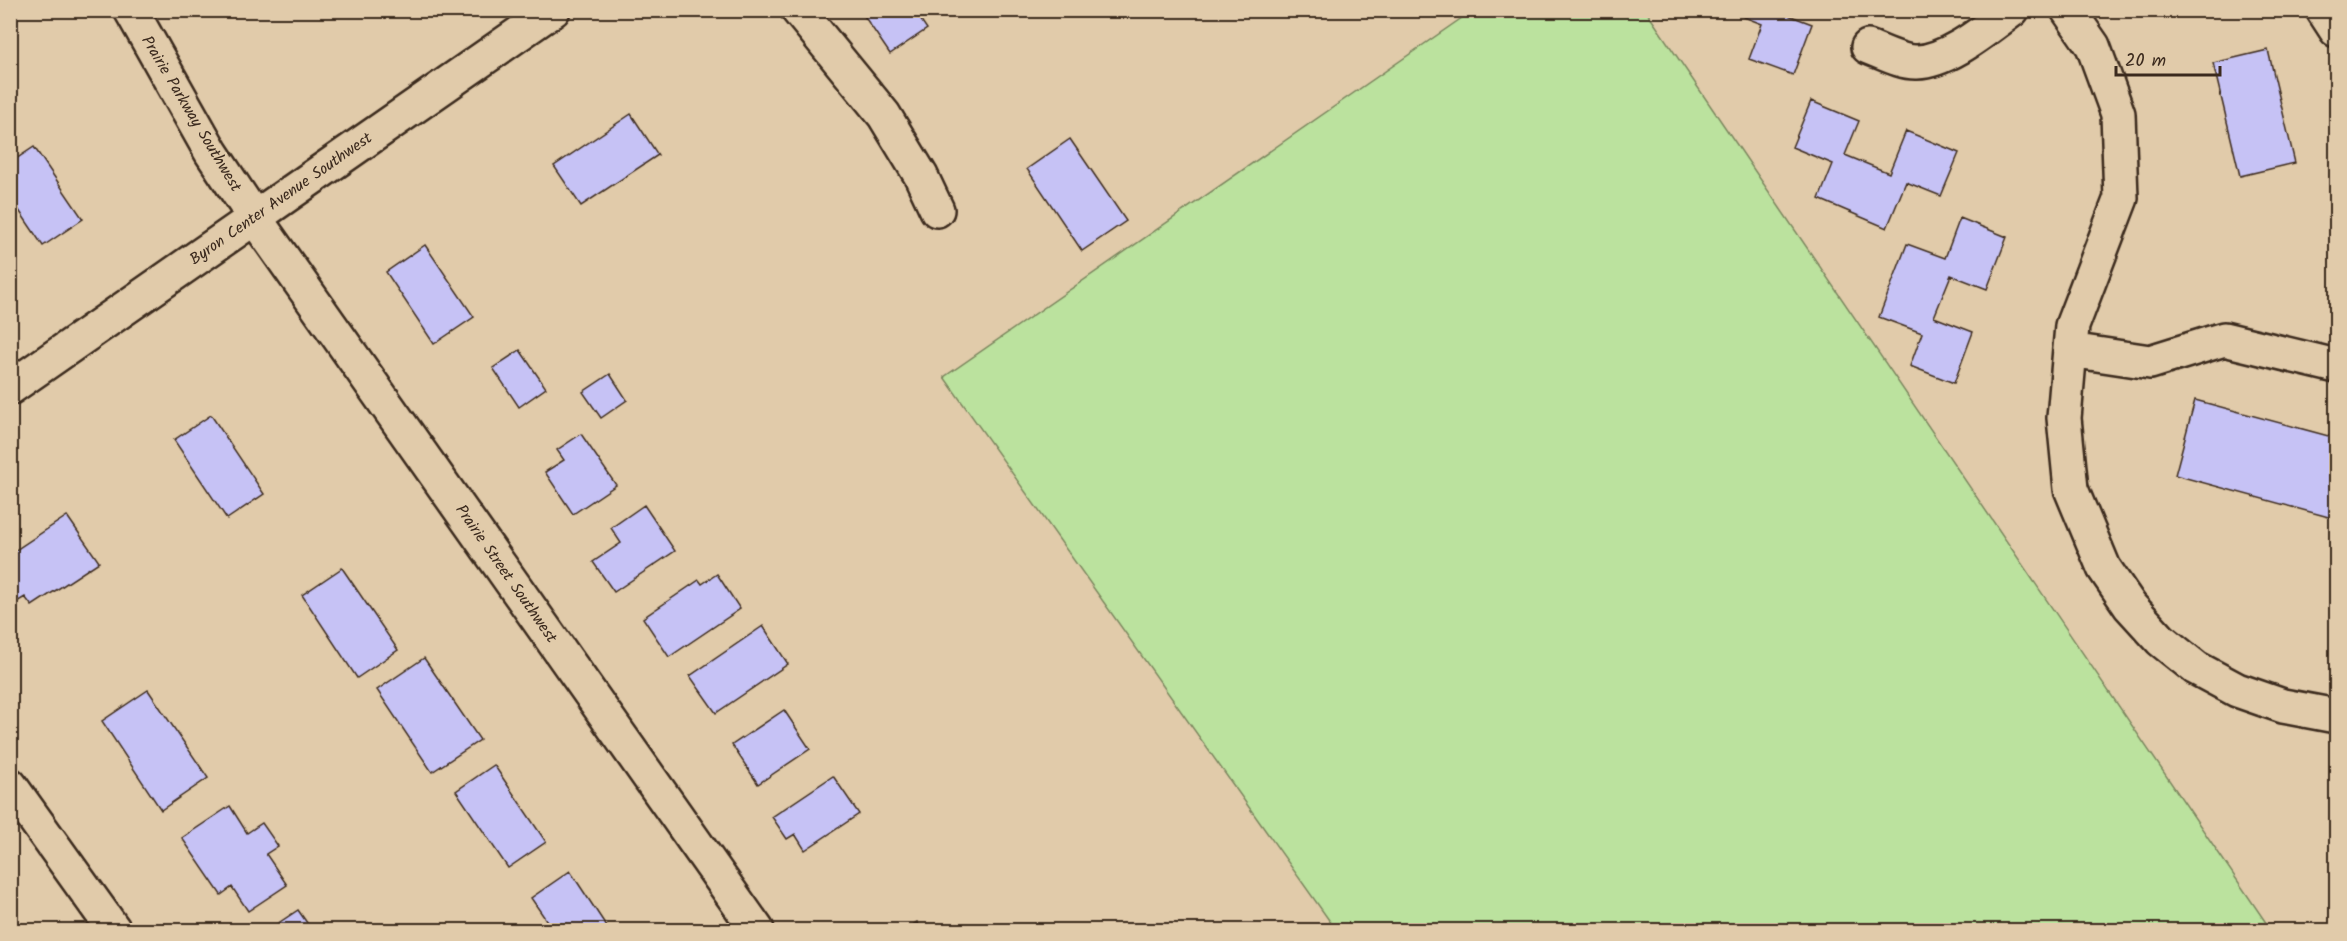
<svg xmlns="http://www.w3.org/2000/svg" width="2347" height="941" font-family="Kalam,sans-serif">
	<rect width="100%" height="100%" fill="#e1cbaa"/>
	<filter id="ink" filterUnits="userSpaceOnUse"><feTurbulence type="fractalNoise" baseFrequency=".0167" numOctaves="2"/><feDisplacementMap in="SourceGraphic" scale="12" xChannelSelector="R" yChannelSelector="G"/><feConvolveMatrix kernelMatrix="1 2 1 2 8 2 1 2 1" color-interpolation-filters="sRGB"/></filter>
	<g filter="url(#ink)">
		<path fill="#bbe29e" stroke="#7b865e" stroke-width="1.5" d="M1472,11H1646L2271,930H1336L944,377Z"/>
		<path fill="#c6c2f5" stroke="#3b2a1e" stroke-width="1.5" d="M860,10H914L927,29L890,54Z
			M1726,10H1775L1812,24L1793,75L1749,59L1762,24Z
			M2268,50L2295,163L2240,176L2213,63Z
			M1811,101L1859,121L1845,155L1889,173L1906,131L1959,153L1941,196L1906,182L1887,228L1819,199L1833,164L1792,147Z
			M631,114L658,155L581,206L554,166Z
			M1070,139L1126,221L1082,251L1027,169Z
			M34,147L83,219L43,246L10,197V163Z
			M1960,218L2007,237L1987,289L1951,275L1934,317L1973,332L1954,383L1910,366L1922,333L1879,317L1907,244L1945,258Z
			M425,245L474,317L434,344L386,272Z
			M520,350L546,388L519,407L493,368Z
			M610,374L627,400L601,418L583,392Z
			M2195,400L2336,438V519L2175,475Z
			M211,415L264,494L227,519L174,440Z
			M581,434L616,485L573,514L545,472L564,460L557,450Z
			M644,505L675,551L614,592L593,562L621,543L611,528Z
			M67,516L99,562L32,606L25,597L10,606V554Z
			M342,568L398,650L357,678L302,595Z
			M717,574L740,609L669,657L643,618L699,580L702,584Z
			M763,626L788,664L716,713L690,676Z
			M424,658L480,740L432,772L377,690Z
			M148,690L208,778L161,810L102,721Z
			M784,710L810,749L758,784L732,745Z
			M494,765L546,842L508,868L456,791Z
			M833,776L859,814L805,850L795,834L787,839L772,817Z
			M230,806L247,833L262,823L278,846L266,854L287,885L248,911L232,887L221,895L182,838Z
			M570,871L609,930H553L531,898Z
			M298,910L312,930H268Z
			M917,922L923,930H904Z"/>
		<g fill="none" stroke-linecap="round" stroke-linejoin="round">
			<defs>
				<path id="minor" d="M131,10L211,152L254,217L757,930
					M798,10L884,115L921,176L937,210
					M2068,10L2093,46L2118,114L2121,198L2072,326L2064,418L2071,489L2104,568L2130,606L2161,640L2196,668L2237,690L2283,706L2336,716
					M2323,10L2336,30
					M1868,47C1882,52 1902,63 1917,62C1949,61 1987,28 2012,10
					M2070,350L2150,362L2224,339L2336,366
					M10,785L114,930"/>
				<path id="major" d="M10,388L553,10"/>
			</defs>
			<use href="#minor" stroke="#3b2a1e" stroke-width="38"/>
			<use href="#major" stroke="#3b2a1e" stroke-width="38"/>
			<use href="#minor" stroke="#e1cbaa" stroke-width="33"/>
			<use href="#major" stroke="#e1cbaa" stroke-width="33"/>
		</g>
	</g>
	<g text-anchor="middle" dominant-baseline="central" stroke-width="4.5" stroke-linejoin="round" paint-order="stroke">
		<g font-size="16" fill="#3b2a1e" stroke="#e1cbaa">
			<text transform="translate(191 114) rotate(59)">Prairie Parkway Southwest</text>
			<text transform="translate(281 199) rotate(-35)">Byron Center Avenue Southwest</text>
			<text transform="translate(506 574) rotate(55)">Prairie Street Southwest</text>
		</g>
	</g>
	<rect width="2347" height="941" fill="none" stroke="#e1cbaa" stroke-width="36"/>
	<rect x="18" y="18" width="2311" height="905" fill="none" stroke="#3b2a1e" stroke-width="2" filter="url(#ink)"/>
	<path d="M2116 66v9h104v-9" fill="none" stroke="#3b2a1e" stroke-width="3"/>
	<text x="2125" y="66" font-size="18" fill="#3b2a1e" stroke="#e1cbaa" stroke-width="4.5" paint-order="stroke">20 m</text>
</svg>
